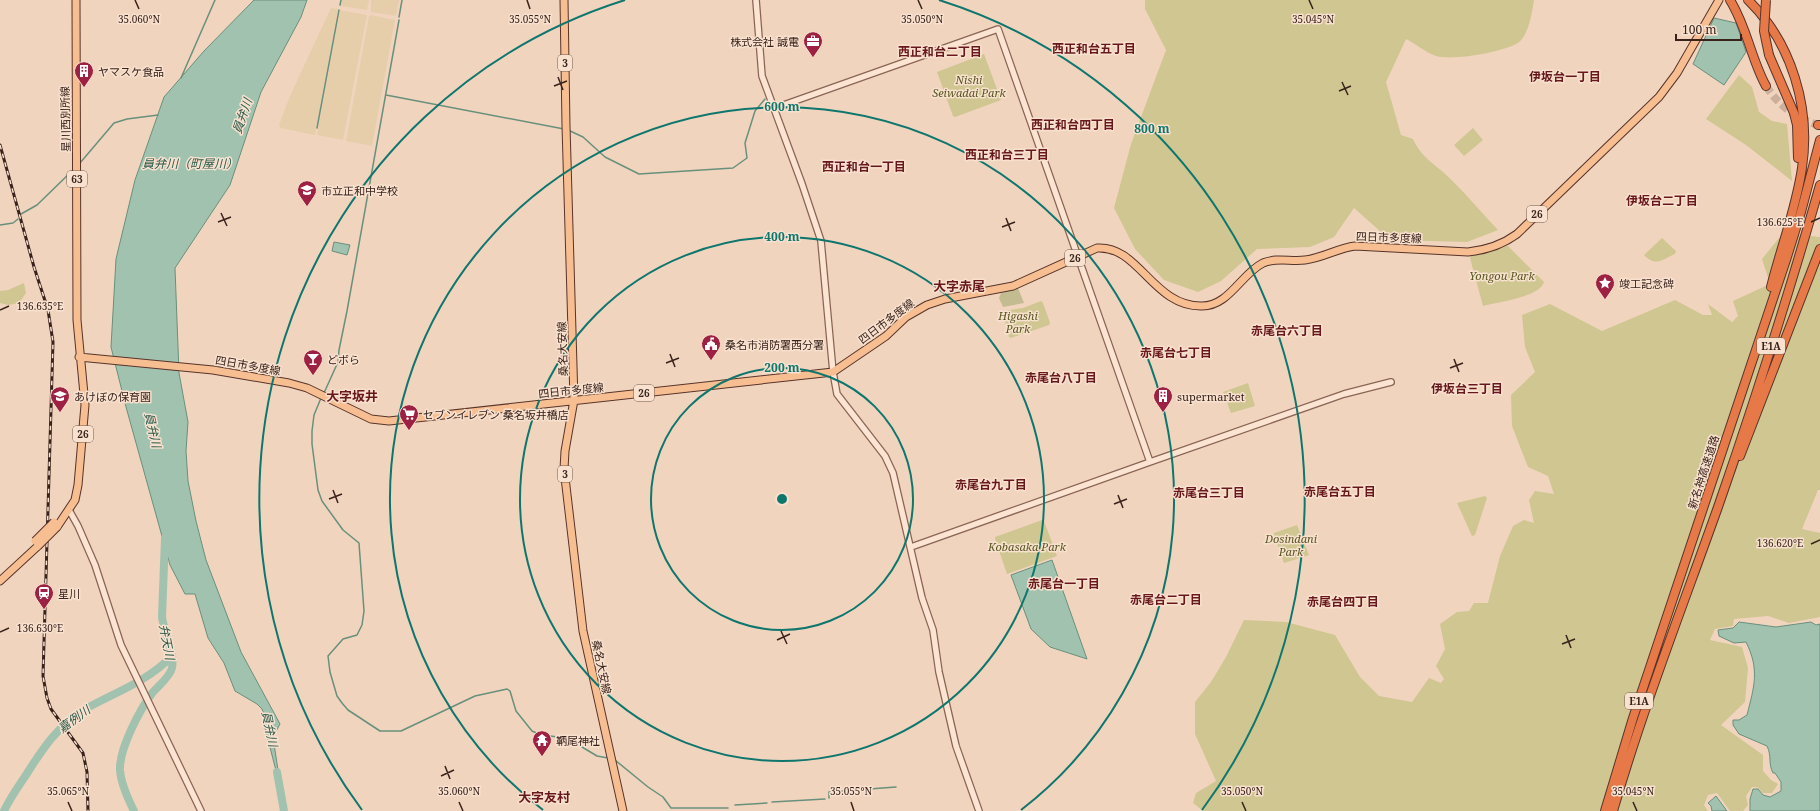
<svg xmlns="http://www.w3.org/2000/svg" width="1820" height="811" font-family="'Noto Serif','Noto Sans JP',serif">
	<rect width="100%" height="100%" fill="#f1d4be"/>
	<path fill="#e7ceab" d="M342,0H369L367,10L341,6Z
		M371,0H399L396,16L371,12Z
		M331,8L338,9L315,135L280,128L279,125L290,96Z
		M340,10L367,15L343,140L317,135Z
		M371,15L395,20L372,146L346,141L369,16Z"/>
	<path fill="#cfc691" d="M1145,0H1534C1532,12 1529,35 1518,43C1503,52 1453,61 1436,56C1426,53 1416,44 1406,39L1386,82L1401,135L1413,139C1420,155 1430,161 1442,171C1462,189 1480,211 1498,230L1467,242L1390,240L1354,208L1334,237L1310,247L1257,249L1221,281L1198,292L1164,280L1135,249L1114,208L1131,144L1166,50L1145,9Z
		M984,54L1001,100L955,117L953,116L937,72Z
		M1739,75L1752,87L1759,112L1772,121L1787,124L1792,181L1746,145L1706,119Z
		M1473,128L1483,140L1464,156L1454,145Z
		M1783,233L1820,237V490H1818L1802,529L1820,533V617L1789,623L1768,616L1734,619L1733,626L1715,629L1710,640L1742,647L1748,668L1745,702L1721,725L1763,755V771L1771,780L1778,784L1772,793H1763L1757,787H1752L1746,796L1748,805L1743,811H1730L1717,793L1708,795L1704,805L1708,811H1203L1193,803L1196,793L1216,781L1195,734V702L1211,682L1226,657L1244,620L1286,622L1335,635L1360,677L1379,696L1412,702L1429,678L1441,683L1444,679L1436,666L1445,649L1440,624L1457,612L1469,611L1474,603H1488L1500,556L1513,526L1524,520L1534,523L1529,500L1535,491L1554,494L1548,476L1528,467L1512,426L1511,395L1535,372L1525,347L1522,315L1550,304L1602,331L1675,300L1703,315H1712L1708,304L1732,322L1738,316L1733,301L1770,284L1762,259Z
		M1662,238L1676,251L1675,254C1661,260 1656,267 1644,255Z
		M1506,246H1508L1544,282C1540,297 1498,302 1483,306L1470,258L1471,256L1490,252Z
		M24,283L26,293L19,303L8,305L0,303V291L8,290Z
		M1041,301L1043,303L1050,323L1049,325L1011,338L1009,337L1003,313L1004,311L1023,308Z
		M1248,383L1255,406L1231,413L1223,392Z
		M1485,496L1487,498L1475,535L1472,536L1457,503Z
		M1042,520L1044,521L1057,556L1007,574L995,539V537Z
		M1297,525L1309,555L1284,563L1274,534V533Z"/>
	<path fill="#c3bc91" d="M1018,288L1024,303L1003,307L999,298L1001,293Z"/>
	<path fill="#a2c2b0" stroke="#68907c" d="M254,0H307L301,17L261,92L230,185L175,268L179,373L188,422L186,451L188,481L196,521L206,560L241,652L280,724L273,737L281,790L264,724L266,720L262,709L257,704L235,691L224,663L208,638L195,594H185L170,565L126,407L111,347L116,259L135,180L164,97L204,51Z
		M1714,18L1736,23L1746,52L1724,85L1693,64Z
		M334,242L350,245L347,255L332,251Z
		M1052,560L1087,659L1050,647L1031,629L1011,575Z
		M1739,622L1776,627L1811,622L1816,625L1820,624V811H1750V799L1753,789H1758L1763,795L1770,797L1781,791V782L1775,773H1773C1768,764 1772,756 1767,746L1739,734L1733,725V720H1739L1747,715C1754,687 1760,670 1746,642L1734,643L1719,636L1718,630L1733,628Z
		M1716,796L1727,811H1712L1711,806L1708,803Z"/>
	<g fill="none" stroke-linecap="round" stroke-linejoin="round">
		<path stroke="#68907c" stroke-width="1.5" d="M340,5L341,0
			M399,17L402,0
			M181,78L215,0
			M386,95L564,129
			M317,128L339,10
			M568,130L583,137L605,157L639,174L733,168L747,158L745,143L755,111L765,99
			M80,163L114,123L127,119L158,115
			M21,214L37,205L73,170
			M0,225L13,223L18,219
			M324,393L338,362L339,350L347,311L399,20
			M321,398L314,415L312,431V444L318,490L322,501L343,530L359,543L364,611L362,625L357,635L343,639L328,656L330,672L337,696L342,703L348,710L380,731H401L475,696L507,689L510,691L516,711L532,731L541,735L567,738L597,756L608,758
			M615,760L648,787L663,797L671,808H728
			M829,798V792L896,787
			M772,802L825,799
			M735,805L767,803"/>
		<path stroke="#a2c2b0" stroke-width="8" d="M277,772L284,811
			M4,811C10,798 18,787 26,775C43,748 59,724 87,708C116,692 148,681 172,656
			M134,811C128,799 121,784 120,770C119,749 140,709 153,692C159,685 170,677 172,668C175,654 164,632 162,617L165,538"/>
		<path stroke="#ccb09d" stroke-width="8" stroke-dasharray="8 4" stroke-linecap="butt" d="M1766,86C1779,106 1796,118 1818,125"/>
		<defs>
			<path id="minor" d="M756,0L762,76L802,184L821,241L833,372L837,394L885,456L893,473L922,598L933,630L939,672L956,746L979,811
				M775,108L998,29L1150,462L911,547
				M1150,462L1344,394L1391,382
				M69,510L78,526L95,565L121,645L201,811"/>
			<path id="major" d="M564,0L566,126L574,400L565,451L564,469L583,631L623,811
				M79,357L213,370L289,383L307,388L371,419L389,421L833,372L886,336L906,317L927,305L945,299L1013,286L1097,248C1139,245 1153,307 1202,306C1229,306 1241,274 1263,263C1277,257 1291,262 1305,260C1323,258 1338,248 1355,246L1468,252C1487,250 1502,245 1517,234L1659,97L1677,73L1719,0
				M57,527L75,500L78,485L85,405L77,320L76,0
				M0,581L38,546"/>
			<path id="highway" d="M1730,0C1747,27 1751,59 1766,86
				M1748,0C1792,43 1811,108 1802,168C1796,209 1781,247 1771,287
				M1769,55L1794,113L1797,125L1798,158
				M1818,125H1820
				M1740,456L1820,249
				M1605,811L1633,718L1786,260L1801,212L1820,140
				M1613,811C1643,708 1682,608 1718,507C1755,401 1789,293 1820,185"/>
		</defs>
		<use href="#minor" stroke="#8a6455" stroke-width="8"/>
		<use href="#major" stroke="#57342a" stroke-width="9"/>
		<use href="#highway" stroke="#57342a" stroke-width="10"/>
		<use href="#minor" stroke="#fbe4d1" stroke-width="5.5"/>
		<use href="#major" stroke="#f7be92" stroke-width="7"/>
		<use href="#highway" stroke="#e77847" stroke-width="8"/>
		<defs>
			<path id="rail" d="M0,145L34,267L48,310L53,342L43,676L47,698L51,709L83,753L87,772L88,811"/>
		</defs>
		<use href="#rail" stroke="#38221b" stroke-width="3"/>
		<use href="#rail" stroke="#f8e1ce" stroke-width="1.5" stroke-dasharray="4.5" stroke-linecap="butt"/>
		<defs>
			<path id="major-bridge" d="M35,541L54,522
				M38,546L57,527"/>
			<path id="highway-bridge" d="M1766,0L1764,31L1769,55"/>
		</defs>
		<use href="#major-bridge" stroke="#57342a" stroke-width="9" stroke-linecap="butt"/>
		<use href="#highway-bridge" stroke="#57342a" stroke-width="10" stroke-linecap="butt"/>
		<use href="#major-bridge" stroke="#f7be92" stroke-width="7"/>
		<use href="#highway-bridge" stroke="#e77847" stroke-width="8"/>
	</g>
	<path fill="none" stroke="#38221b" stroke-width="1.5" d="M135,0L139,9M527,0L530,9M918,0L922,9M1309,0L1313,9M558,77L563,90M1342,82L1348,95M554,86L567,81M1339,91L1351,86M221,213L227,226M1006,218L1011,231M218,222L231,217M1811,222L1820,218M1002,227L1015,222M0,310L9,306M670,354L675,367M1454,359L1459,372M666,363L679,358M1450,368L1463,363M333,490L338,503M1118,495L1123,508M329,499L342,494M1114,504L1127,499M1811,544L1820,540M781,631L787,644M0,632L9,628M1566,635L1571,648M777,640L790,634M1562,644L1575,639M445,766L450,779M441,776L454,770M68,802L72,811M459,802L463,811M851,802L854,811M1242,802L1246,811M1633,802L1637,811"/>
	<g fill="none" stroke="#0f766e" stroke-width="2">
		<circle cx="782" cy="499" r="131"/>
		<circle cx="782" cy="499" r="262"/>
		<path d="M543 810A392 392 0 1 1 1021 810"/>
		<path d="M362 810A523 523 0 0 1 625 0M939 0A523 523 0 0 1 1202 810"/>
	</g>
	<defs>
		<symbol id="office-pin" viewBox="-11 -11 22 30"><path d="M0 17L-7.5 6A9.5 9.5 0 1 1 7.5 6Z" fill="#9d2142" stroke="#f8e1ce"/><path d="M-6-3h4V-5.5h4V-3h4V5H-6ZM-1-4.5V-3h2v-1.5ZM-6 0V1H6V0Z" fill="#fff"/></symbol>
		<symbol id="building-pin" viewBox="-11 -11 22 30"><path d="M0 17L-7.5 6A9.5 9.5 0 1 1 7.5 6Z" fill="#9d2142" stroke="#f8e1ce"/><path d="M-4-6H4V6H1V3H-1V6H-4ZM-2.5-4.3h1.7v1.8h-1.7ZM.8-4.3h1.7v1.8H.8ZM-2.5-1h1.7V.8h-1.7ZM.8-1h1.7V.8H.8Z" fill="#fff"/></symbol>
		<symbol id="school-pin" viewBox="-11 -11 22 30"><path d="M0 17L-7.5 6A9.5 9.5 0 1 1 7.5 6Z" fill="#9d2142" stroke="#f8e1ce"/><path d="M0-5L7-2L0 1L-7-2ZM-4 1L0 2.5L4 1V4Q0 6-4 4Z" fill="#fff"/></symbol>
		<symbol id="sight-pin" viewBox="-11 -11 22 30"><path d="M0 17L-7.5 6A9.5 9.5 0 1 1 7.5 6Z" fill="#9d2142" stroke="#f8e1ce"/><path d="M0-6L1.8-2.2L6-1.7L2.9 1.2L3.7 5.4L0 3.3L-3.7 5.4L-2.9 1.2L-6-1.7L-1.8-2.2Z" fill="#fff"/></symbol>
		<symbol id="civic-pin" viewBox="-11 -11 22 30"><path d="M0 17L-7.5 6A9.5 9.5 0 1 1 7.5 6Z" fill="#9d2142" stroke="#f8e1ce"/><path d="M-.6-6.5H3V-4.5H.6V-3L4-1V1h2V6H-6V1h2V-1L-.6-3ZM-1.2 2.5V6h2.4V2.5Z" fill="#fff"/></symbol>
		<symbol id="bar-pin" viewBox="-11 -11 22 30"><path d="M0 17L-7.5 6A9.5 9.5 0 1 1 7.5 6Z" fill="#9d2142" stroke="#f8e1ce"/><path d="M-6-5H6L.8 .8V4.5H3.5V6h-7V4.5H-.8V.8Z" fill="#fff"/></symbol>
		<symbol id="supermarket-pin" viewBox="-11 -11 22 30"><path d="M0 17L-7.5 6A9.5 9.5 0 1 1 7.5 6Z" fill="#9d2142" stroke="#f8e1ce"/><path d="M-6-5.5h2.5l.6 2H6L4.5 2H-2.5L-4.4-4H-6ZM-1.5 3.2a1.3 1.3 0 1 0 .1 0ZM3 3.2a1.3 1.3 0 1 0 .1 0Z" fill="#fff"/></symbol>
		<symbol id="station-pin" viewBox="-11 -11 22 30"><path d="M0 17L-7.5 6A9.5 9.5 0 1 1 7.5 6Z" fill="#9d2142" stroke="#f8e1ce"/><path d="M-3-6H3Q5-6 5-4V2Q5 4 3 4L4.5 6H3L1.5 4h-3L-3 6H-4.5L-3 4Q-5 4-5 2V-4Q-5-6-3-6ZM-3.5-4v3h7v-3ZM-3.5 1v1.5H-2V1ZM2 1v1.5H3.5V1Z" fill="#fff"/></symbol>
		<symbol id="temple-pin" viewBox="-11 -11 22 30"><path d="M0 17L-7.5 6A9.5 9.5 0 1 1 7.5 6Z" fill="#9d2142" stroke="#f8e1ce"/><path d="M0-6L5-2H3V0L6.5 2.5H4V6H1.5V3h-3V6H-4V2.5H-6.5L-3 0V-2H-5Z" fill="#fff"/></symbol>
	</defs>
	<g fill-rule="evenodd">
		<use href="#office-pin" x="802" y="30" width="22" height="30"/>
		<use href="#building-pin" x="73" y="60" width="22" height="30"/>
		<use href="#school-pin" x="296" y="179" width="22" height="30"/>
		<use href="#sight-pin" x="1594" y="272" width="22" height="30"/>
		<use href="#civic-pin" x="700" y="333" width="22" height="30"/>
		<use href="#bar-pin" x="302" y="348" width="22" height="30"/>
		<use href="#school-pin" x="49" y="385" width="22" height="30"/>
		<use href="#building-pin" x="1152" y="385" width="22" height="30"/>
		<use href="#supermarket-pin" x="398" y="403" width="22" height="30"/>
		<use href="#station-pin" x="33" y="582" width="22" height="30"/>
		<use href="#temple-pin" x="531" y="729" width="22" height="30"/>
	</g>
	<g text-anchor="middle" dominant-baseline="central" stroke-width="3" stroke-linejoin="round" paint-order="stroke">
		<g fill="#f8e1ce" stroke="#725b51" stroke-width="1">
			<rect x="558" y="55" width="14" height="16" rx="3"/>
			<rect x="67" y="171" width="20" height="16" rx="3"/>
			<rect x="1527" y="206" width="20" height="16" rx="3"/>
			<rect x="1065" y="250" width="20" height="16" rx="3"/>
			<rect x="1757" y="338" width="28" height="16" rx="3"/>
			<rect x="634" y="385" width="20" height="16" rx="3"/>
			<rect x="73" y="426" width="20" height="16" rx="3"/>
			<rect x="558" y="466" width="14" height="16" rx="3"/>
			<rect x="1625" y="693" width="28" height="16" rx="3"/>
		</g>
		<g font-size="10" font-weight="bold" fill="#38221b">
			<text x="565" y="63">3</text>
			<text x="77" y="179">63</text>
			<text x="1537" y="214">26</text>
			<text x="1075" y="258">26</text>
			<text x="1771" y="346">E1A</text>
			<text x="644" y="393">26</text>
			<text x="83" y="434">26</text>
			<text x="565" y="474">3</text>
			<text x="1639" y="701">E1A</text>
		</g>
		<g font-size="11" fill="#38221b" stroke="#f8e1ce" text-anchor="start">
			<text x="799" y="41" text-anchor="end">株式会社 誠電</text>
			<text x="98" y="71">ヤマスケ食品</text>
			<text x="321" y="190">市立正和中学校</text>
			<text x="1619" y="283">竣工記念碑</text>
			<text x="725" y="344">桑名市消防署西分署</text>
			<text x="327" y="359">どボら</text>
			<text x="74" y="396">あけぼの保育園</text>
			<text x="1177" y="396">supermarket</text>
			<text x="423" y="414">セブンイレブン 桑名坂井橋店</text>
			<text x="58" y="593">星川</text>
			<text x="556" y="740">鞆尾神社</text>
		</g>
		<g font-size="11" font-style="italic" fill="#565620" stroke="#f8e1ce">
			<text x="969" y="79">Nishi<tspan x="969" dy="13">Seiwadai Park</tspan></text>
			<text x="1502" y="275">Yongou Park</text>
			<text x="1018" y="315">Higashi<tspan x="1018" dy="13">Park</tspan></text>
			<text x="1291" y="538">Dosindani<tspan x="1291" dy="13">Park</tspan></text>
			<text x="1027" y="546">Kobasaka Park</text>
		</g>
		<g font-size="11" fill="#38221b" stroke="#f8e1ce">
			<text transform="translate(65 119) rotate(-91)">星川西別所線</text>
			<text transform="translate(1389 237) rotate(2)">四日市多度線</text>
			<text transform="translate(886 321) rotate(-37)">四日市多度線</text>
			<text transform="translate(562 349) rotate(-92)">桑名大安線</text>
			<text transform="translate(248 365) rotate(10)">四日市多度線</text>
			<text transform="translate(571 390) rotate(-6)">四日市多度線</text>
			<text transform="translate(1703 472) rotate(-72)">新名神高速道路</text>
			<text transform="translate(602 667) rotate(78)">桑名大安線</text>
		</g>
		<g font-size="12" font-weight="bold" fill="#68181c" stroke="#f8e1ce">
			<text x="1094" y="48">西正和台五丁目</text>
			<text x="940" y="51">西正和台二丁目</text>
			<text x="1565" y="76">伊坂台一丁目</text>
			<text x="1073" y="124">西正和台四丁目</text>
			<text x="1007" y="154">西正和台三丁目</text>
			<text x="864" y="166">西正和台一丁目</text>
			<text x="1662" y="200">伊坂台二丁目</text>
			<text x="1287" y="330">赤尾台六丁目</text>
			<text x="1176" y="352">赤尾台七丁目</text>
			<text x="1061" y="377">赤尾台八丁目</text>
			<text x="1467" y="388">伊坂台三丁目</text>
			<text x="991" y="484">赤尾台九丁目</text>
			<text x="1340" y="491">赤尾台五丁目</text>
			<text x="1209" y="492">赤尾台三丁目</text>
			<text x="1064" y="583">赤尾台一丁目</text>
			<text x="1166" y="599">赤尾台二丁目</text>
			<text x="1343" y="601">赤尾台四丁目</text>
		</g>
		<g font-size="12" font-style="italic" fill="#29594a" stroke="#f8e1ce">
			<text transform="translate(242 116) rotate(-71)">員弁川</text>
			<text x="190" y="163">員弁川（町屋川）</text>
			<text transform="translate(153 430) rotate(77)">員弁川</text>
			<text transform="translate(167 642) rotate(79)">弁天川</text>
			<text transform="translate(74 719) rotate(-36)">嘉例川</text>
			<text transform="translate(270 729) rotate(78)">員弁川</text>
		</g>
		<g font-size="13" font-weight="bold" fill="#68181c" stroke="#f8e1ce">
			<text x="959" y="286">大字赤尾</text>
			<text x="352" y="396">大字坂井</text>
			<text x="544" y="797">大字友村</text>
		</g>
	</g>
	<g font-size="10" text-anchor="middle" fill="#38221b" stroke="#f8e1ce" stroke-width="3" stroke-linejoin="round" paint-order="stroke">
		<text x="139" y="23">35.060°N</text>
		<text x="530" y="23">35.055°N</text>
		<text x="922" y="23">35.050°N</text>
		<text x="1313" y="23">35.045°N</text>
		<text x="1780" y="226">136.625°E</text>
		<text x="40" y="310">136.635°E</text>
		<text x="1780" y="547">136.620°E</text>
		<text x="40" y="632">136.630°E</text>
		<text x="68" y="795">35.065°N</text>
		<text x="459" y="795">35.060°N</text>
		<text x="851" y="795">35.055°N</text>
		<text x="1242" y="795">35.050°N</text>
		<text x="1633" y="795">35.045°N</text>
	</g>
	<circle cx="782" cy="499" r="6" fill="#0f766e" stroke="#f8e1ce" stroke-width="2"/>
	<g font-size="12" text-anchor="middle" font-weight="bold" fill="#0f766e" stroke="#f8e1ce" stroke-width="3" stroke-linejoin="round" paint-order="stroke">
		<text x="782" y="111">600 m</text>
		<text x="1152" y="133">800 m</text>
		<text x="782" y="241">400 m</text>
		<text x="782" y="372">200 m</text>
	</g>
	<path d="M1676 34v6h65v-6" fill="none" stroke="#38221b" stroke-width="2"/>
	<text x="1682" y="34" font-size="12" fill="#38221b" stroke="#f8e1ce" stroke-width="3" paint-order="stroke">100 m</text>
</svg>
